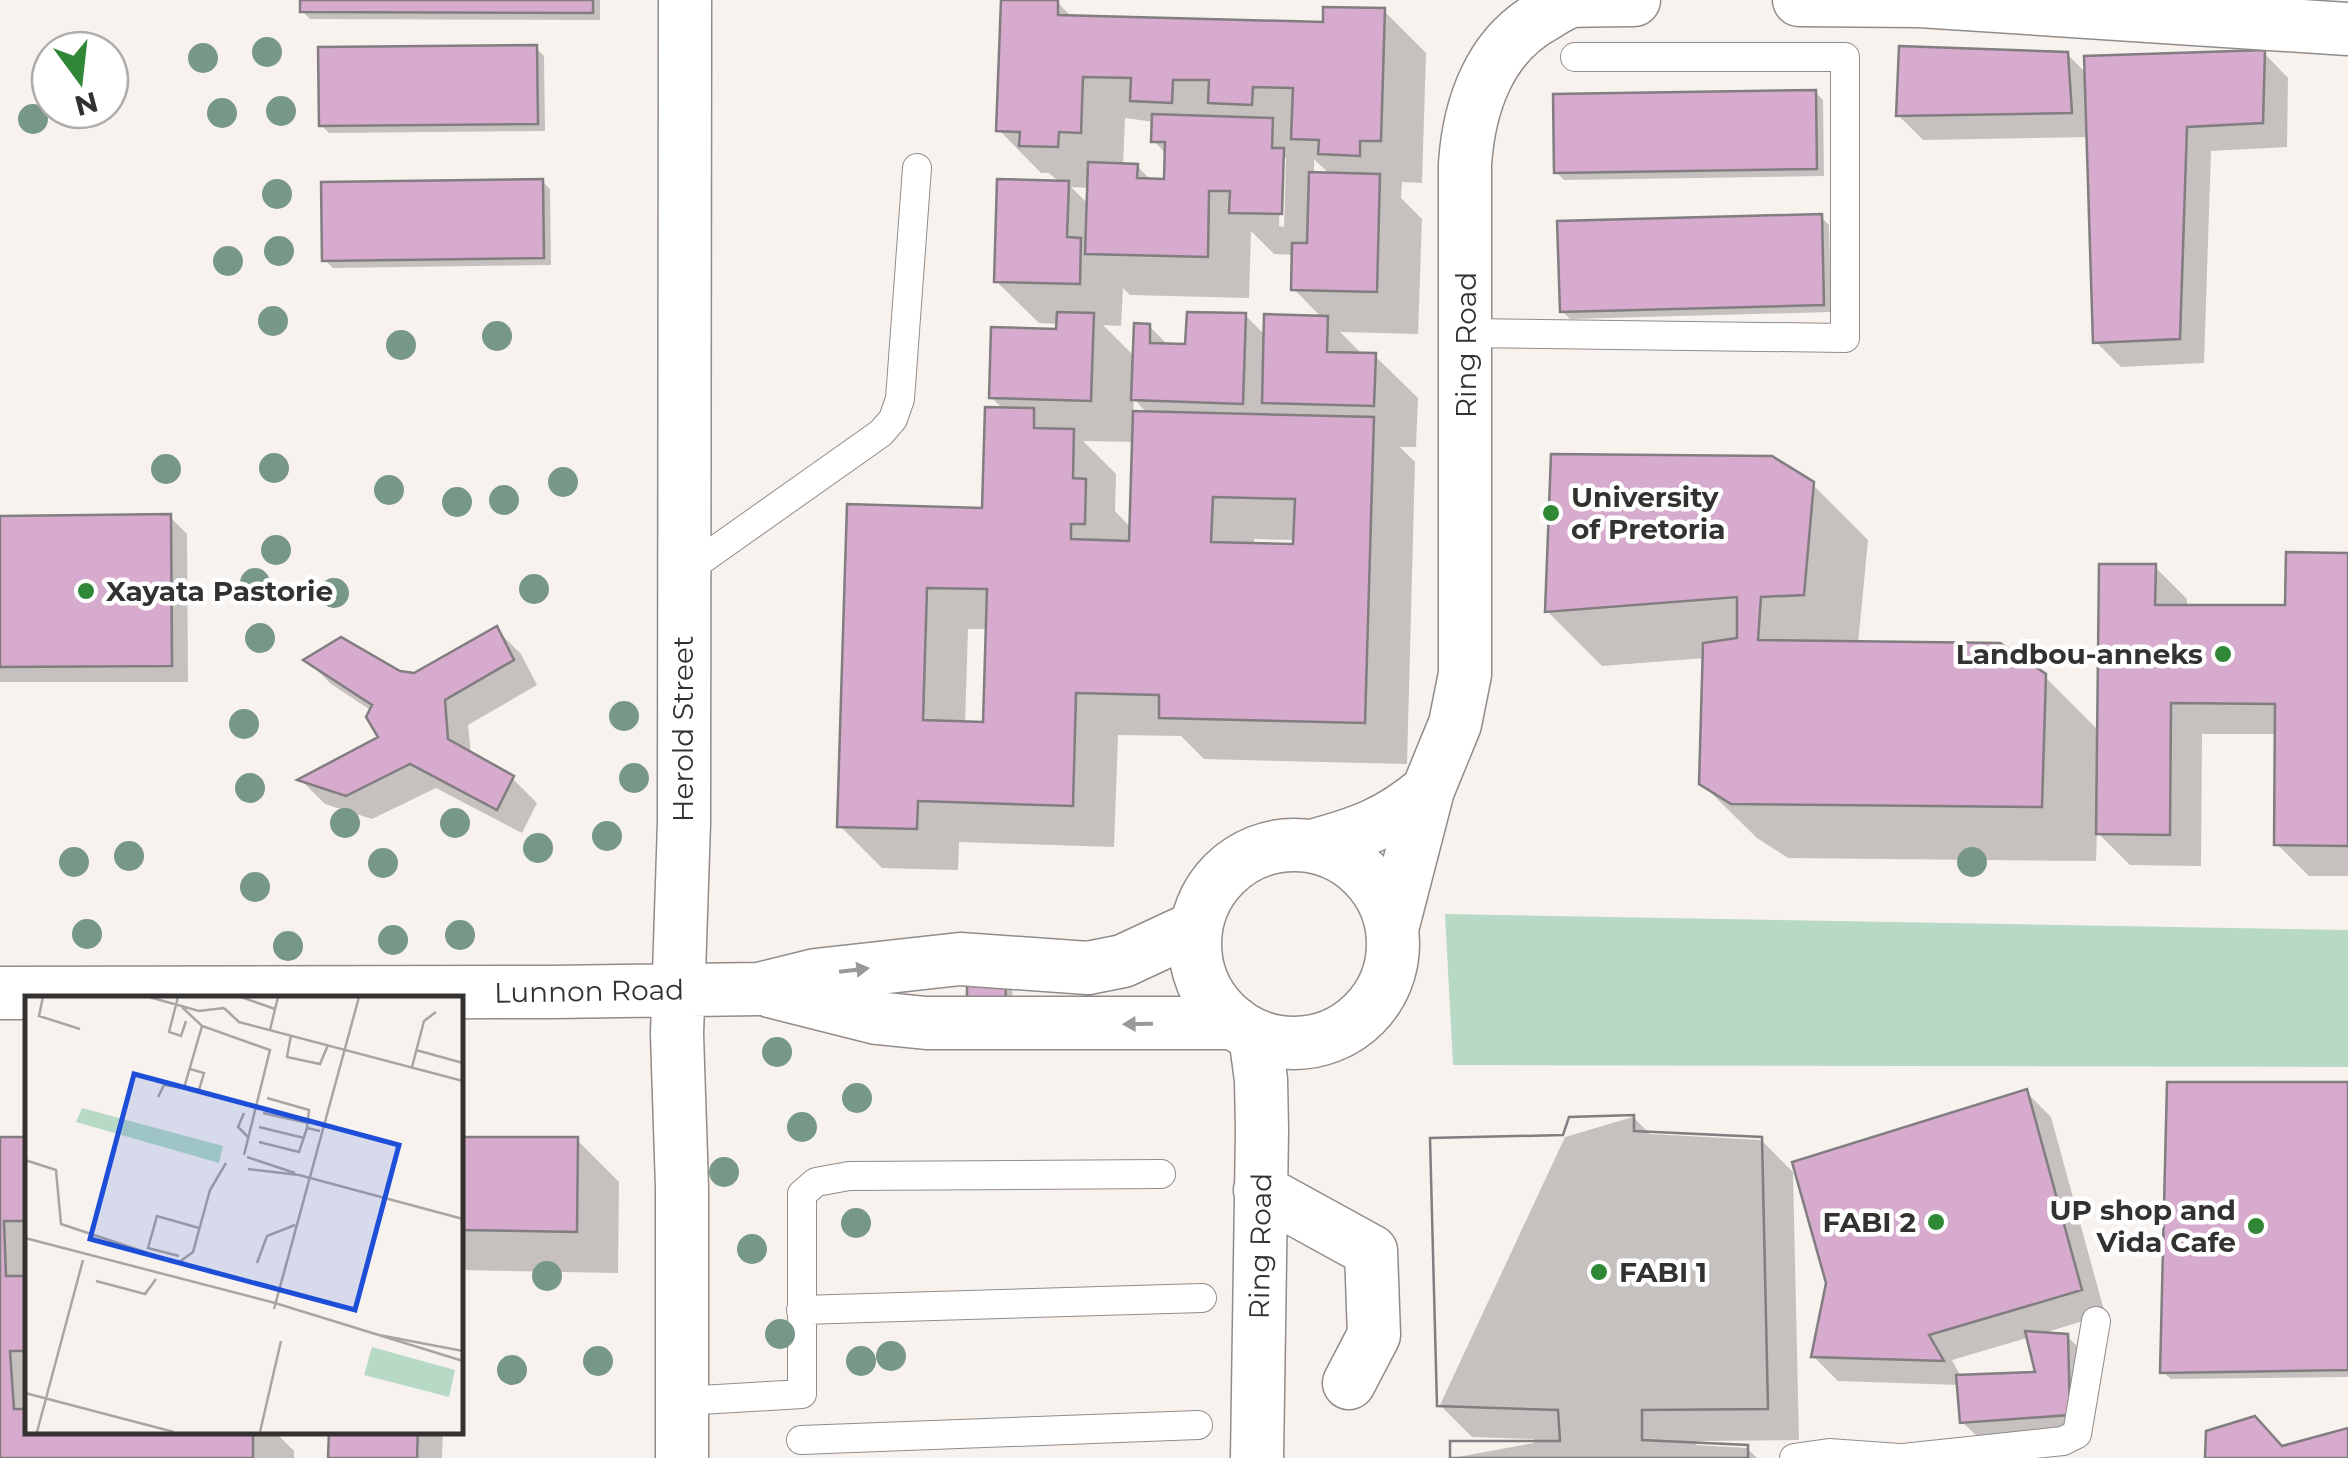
<svg xmlns="http://www.w3.org/2000/svg" width="2348" height="1458" font-family="Montserrat,sans-serif">
	<rect width="100%" height="100%" fill="#f8f2ee"/>
	<path fill="#b7d9c5" d="M1445,914L2348,930V1067L1453,1065Z"/>
	<path fill="#0003" fill-rule="evenodd" d="M302,0H600V20L310,19L302,11Z
		M1057,2L1073,18L1325,25L1384,11L1426,53L1422,183L1402,182L1401,198L1422,219L1418,334L1340,332L1364,356H1375L1418,398L1416,447H1400L1415,462L1407,764L1204,759L1181,736L1118,735L1114,847L959,842L958,870L882,868L840,826L849,506L985,510L1004,410L991,397L1058,331L1059,324L1039,323L996,281L1060,183L1049,173H1041L999,130ZM1125,118L1154,122V141L1167,155V181H1152L1137,166H1123ZM1281,158H1286L1284,227L1279,226ZM1314,159L1319,164L1331,175H1314ZM1071,187L1089,188V205ZM1251,231L1274,254L1295,255L1294,289L1323,319L1266,336L1245,315L1187,346H1169L1149,326L1135,357L1103,325L1121,326L1123,288L1130,295L1249,298ZM1134,399L1148,414L1133,413ZM1083,441L1135,442L1132,529L1115,511L1116,474ZM1254,539L1296,540V547L1254,546ZM968,629H988L985,724H965Z
		M536,48L544,56L545,131L329,133L321,125Z
		M2264,53L2288,78L2287,147L2211,151L2204,363L2121,367L2096,342L2089,137L1923,140L1898,115L2067,54L2088,75Z
		M1815,92L1823,100L1824,176L1564,180L1556,172Z
		M542,181L550,189L551,265L333,268L325,260Z
		M1821,217L1829,225L1831,312L1570,319L1562,311Z
		M1812,484L1868,540L1858,644L2044,676L2099,731L2155,567L2187,599V607L2288,608L2348,555V876H2309L2277,844V734H2202L2201,866L2130,865L2097,832L2096,861L1788,858L1757,838L1701,783L1705,658L1602,666L1547,611Z
		M170,517L187,534L188,682H0V519Z
		M496,629L521,654L537,685L468,725L471,755L512,778L537,803L522,833L436,788L372,819L325,804L301,780L381,738L372,711L331,684L307,660L415,676Z
		M1012,985L1013,1007L970,1002Z
		M2348,1084V1377L2171,1379L2163,1372Z
		M2026,1092L2051,1117L2105,1314L2041,1334L2067,1336L2084,1353L2086,1431L1979,1438L1962,1422L1959,1385L1838,1381L1813,1356ZM2030,1337L2038,1374L1961,1377L1952,1360Z
		M1633,1117L1650,1134L1761,1140L1793,1172L1799,1440L1696,1441V1445L1747,1448L1757,1458H1452L1534,1443V1439L1472,1437L1440,1405L1565,1137Z
		M0,1140H28V1430H273L294,1451V1458H0Z
		M460,1140H577L619,1182L618,1273L460,1270Z
		M331,1430H443L442,1458H331Z"/>
	<path fill="#d6abcd" stroke="#817d80" stroke-width="2.5" fill-rule="evenodd" d="M300,0H593V13L300,12Z
		M1001,0H1058V15L1323,22V7L1385,8L1381,141H1360V156L1318,154L1319,140L1291,139L1293,88L1253,87L1252,105L1208,103L1209,80H1173L1172,103L1130,101L1131,78L1083,77L1081,133L1059,132L1058,147L1019,146L1020,132L996,131Z
		M537,45L538,124L319,126L318,47Z
		M1899,46L2068,52L2072,113L1896,116Z
		M2265,50L2263,123L2187,127L2180,339L2093,343L2084,56Z
		M1816,90L1817,169L1554,173L1553,94Z
		M1152,114L1273,118L1272,148H1284L1282,214L1229,213L1230,191H1209L1208,257L1085,254L1088,162L1138,164L1137,178L1164,179L1165,142H1151Z
		M1309,172L1380,174L1377,292L1291,290L1292,243H1307Z
		M543,179L544,258L322,261L321,182Z
		M997,179L1069,181L1067,237L1081,238L1080,284L994,282Z
		M1822,214L1824,305L1560,312L1557,221Z
		M1057,312L1094,313L1091,401L989,398L991,327L1056,329Z
		M1187,312L1246,313L1243,404L1131,400L1134,323L1150,324V343L1185,344Z
		M1264,314L1328,316L1327,352L1376,353L1374,406L1262,403Z
		M985,407L1034,408V428L1074,429L1073,478L1086,479L1085,524H1071V539L1129,541L1133,411L1374,417L1365,723L1159,718V695L1076,693L1073,806L918,801L917,829L837,827L847,504L982,508ZM1213,497L1295,499L1293,544L1211,542ZM927,588L987,589L983,722L923,720Z
		M1551,454L1772,456L1814,482L1804,595L1761,597L1758,640L2000,643L2046,674L2042,807L1731,804L1699,784L1703,643L1737,638V597L1545,612Z
		M171,514L172,666L0,667V516Z
		M2286,552L2348,553V846L2274,845L2275,704L2171,703L2170,835L2096,834L2099,564H2156L2155,605H2285Z
		M497,626L514,660L445,700L448,739L514,776L497,810L410,764L346,796L297,780L378,737L366,717L372,705L303,660L341,637L400,671L414,673Z
		M1005,975L1006,1000L967,1003V977Z
		M2167,1082H2348V1370L2160,1373Z
		M2027,1089L2082,1290L1929,1335L1944,1361L1811,1357L1826,1283L1792,1162Z
		M1634,1115V1131L1762,1137L1768,1409L1642,1410V1440L1748,1445V1458H1450V1441H1560L1558,1410L1437,1406L1430,1138L1563,1135L1569,1117Z
		M1634,1115V1131L1762,1137L1768,1409L1642,1410V1440L1748,1445V1458H1450V1441H1560L1558,1410L1437,1406L1430,1138L1563,1135L1569,1117Z
		M0,1137H28V1221H4L6,1276H28V1351H10L14,1409H28V1430H253V1458H0Z
		M460,1137H578L577,1232L460,1230Z
		M2025,1331L2068,1334L2070,1415L1960,1423L1956,1375L2035,1372Z
		M2255,1416L2282,1446L2348,1428V1458H2205L2206,1431Z
		M329,1430H418L417,1458H328Z"/>
	<g fill="none" stroke-linecap="round" stroke-linejoin="round">
		<defs>
			<path id="lane" d="M1466,333L1845,338V57H1575
				M683,573L881,433L893,419L900,399L917,168
				M801,1310L1202,1298
				M683,1401L802,1394V1194L816,1182L849,1176L1161,1174
				M801,1440L1198,1425
				M1794,1458L1829,1453L1899,1458
				M1903,1458L2063,1441L2077,1434L2096,1321"/>
			<path id="street" d="M1799,0L1920,1L2348,29
				M1195 944a99 99 0 1 1 198 0a99 99 0 1 1-198 0Z
				M1312,846C1360,833 1389,823 1428,790
				M1392,929L1428,790L1455,724L1465,674V164C1469,106 1489,45 1545,15C1553,10 1563,3 1573,1C1592,0 1615,0 1634,0
				M770,991L877,1018L926,1023H1235
				M0,993L552,992L759,989L816,975L960,959L1088,968L1123,961L1196,927
				M1255,1035L1261,1080L1262,1130L1257,1458
				M1260,1190L1371,1251L1374,1335L1349,1383
				M682,1458V1188L677,1034L684,823L685,0"/>
		</defs>
		<use href="#lane" stroke="#928c89" stroke-width="30"/>
		<use href="#street" stroke="#928c89" stroke-width="55"/>
		<use href="#lane" stroke="#fff" stroke-width="28"/>
		<use href="#street" stroke="#fff" stroke-width="52"/>
	</g>
	<g fill="#779787">
		<circle cx="267" cy="52" r="15"/>
		<circle cx="203" cy="58" r="15"/>
		<circle cx="281" cy="111" r="15"/>
		<circle cx="222" cy="113" r="15"/>
		<circle cx="33" cy="119" r="15"/>
		<circle cx="277" cy="194" r="15"/>
		<circle cx="279" cy="251" r="15"/>
		<circle cx="228" cy="261" r="15"/>
		<circle cx="273" cy="321" r="15"/>
		<circle cx="497" cy="336" r="15"/>
		<circle cx="401" cy="345" r="15"/>
		<circle cx="274" cy="468" r="15"/>
		<circle cx="166" cy="469" r="15"/>
		<circle cx="563" cy="482" r="15"/>
		<circle cx="389" cy="490" r="15"/>
		<circle cx="504" cy="500" r="15"/>
		<circle cx="457" cy="502" r="15"/>
		<circle cx="276" cy="550" r="15"/>
		<circle cx="255" cy="583" r="15"/>
		<circle cx="534" cy="589" r="15"/>
		<circle cx="334" cy="593" r="15"/>
		<circle cx="260" cy="638" r="15"/>
		<circle cx="624" cy="716" r="15"/>
		<circle cx="244" cy="724" r="15"/>
		<circle cx="634" cy="778" r="15"/>
		<circle cx="250" cy="788" r="15"/>
		<circle cx="345" cy="823" r="15"/>
		<circle cx="455" cy="823" r="15"/>
		<circle cx="607" cy="836" r="15"/>
		<circle cx="538" cy="848" r="15"/>
		<circle cx="129" cy="856" r="15"/>
		<circle cx="74" cy="862" r="15"/>
		<circle cx="1972" cy="862" r="15"/>
		<circle cx="383" cy="863" r="15"/>
		<circle cx="255" cy="887" r="15"/>
		<circle cx="87" cy="934" r="15"/>
		<circle cx="460" cy="935" r="15"/>
		<circle cx="393" cy="940" r="15"/>
		<circle cx="288" cy="946" r="15"/>
		<circle cx="777" cy="1052" r="15"/>
		<circle cx="857" cy="1098" r="15"/>
		<circle cx="802" cy="1127" r="15"/>
		<circle cx="724" cy="1172" r="15"/>
		<circle cx="856" cy="1223" r="15"/>
		<circle cx="752" cy="1249" r="15"/>
		<circle cx="547" cy="1276" r="15"/>
		<circle cx="780" cy="1334" r="15"/>
		<circle cx="891" cy="1356" r="15"/>
		<circle cx="598" cy="1361" r="15"/>
		<circle cx="861" cy="1361" r="15"/>
		<circle cx="512" cy="1370" r="15"/>
	</g>
	<defs><path id="oneway-solid" d="M-6-.8H1V-3.2L6.5 0L1 3.2V.8H-6Z" transform="scale(2.5)"/></defs>
	<g fill="#9a9898">
		<use href="#oneway-solid" transform="translate(854 970) rotate(-7)"/>
		<use href="#oneway-solid" transform="translate(1138 1024) rotate(179)"/>
	</g>
	<g fill="#308736" stroke="#fff" stroke-width="4">
		<circle cx="1551" cy="513" r="10"/>
		<circle cx="86" cy="591" r="10"/>
		<circle cx="2223" cy="654" r="10"/>
		<circle cx="1936" cy="1222" r="10"/>
		<circle cx="2256" cy="1226" r="10"/>
		<circle cx="1599" cy="1272" r="10"/>
	</g>
	<g text-anchor="middle" dominant-baseline="central" stroke-width="9" stroke-linejoin="round" paint-order="stroke">
		<g font-size="28" fill="#343230" stroke="#fff">
			<text transform="translate(1466 345) rotate(-90)">Ring Road</text>
			<text transform="translate(683 729) rotate(-90)">Herold Street</text>
			<text transform="translate(589 991) rotate(-1)">Lunnon Road</text>
			<text transform="translate(1260 1246) rotate(-89)">Ring Road</text>
		</g>
		<g font-size="28" font-weight="bold" fill="#343230" stroke="#fff" text-anchor="start">
			<text x="1571" y="497">University<tspan x="1571" dy="32">of Pretoria</tspan></text>
			<text x="106" y="591">Xayata Pastorie</text>
			<text x="2203" y="654" text-anchor="end">Landbou-anneks</text>
			<text x="2236" y="1210" text-anchor="end">UP shop and<tspan x="2236" dy="32">Vida Cafe</tspan></text>
			<text x="1916" y="1222" text-anchor="end">FABI 2</text>
			<text x="1619" y="1272">FABI 1</text>
		</g>
	</g>
	<g transform="translate(25 996)">
		<rect width="438" height="438" fill="#f8f2ee"/>
		<path d="M57,112L198,150L194,167L51,126ZM347,351L430,374L424,401L339,379Z" fill="#b7d9c5"/>
		<path fill="none" stroke="#aaa5a2" stroke-width="2.5" d="M18,1L14,20L55,33M124,1L174,15L199,12M153,1L144,36L156,40L161,25M216,1L250,13M157,11L177,30L245,54L219,159M199,12L214,26L438,85M245,34L253,1M266,39L262,61L295,68L303,49M391,54L438,67M387,71L399,25L411,16M159,92L174,94L179,77L165,73M133,101L139,89L159,92L177,30M242,102L284,114L282,132M219,117L213,131L224,142M238,117L283,127M234,131L279,142M234,146L274,156L282,132L295,135M222,161L270,177M0,164L31,174L36,228L153,267L168,256L185,194L201,167M223,173L274,179L438,223M0,242L250,307L438,365M154,260L123,252L132,220L174,232M232,267L242,240L270,229M71,285L120,298L131,283M249,313L334,1M354,339L438,355M0,397L149,436M12,436L58,264M235,436L256,345"/>
		<path fill="#1d4ed8" fill-opacity="0.15" stroke="#1d4ed8" stroke-width="5" d="M109,78L374,149L330,314L65,243Z"/>
		<rect width="438" height="438" fill="none" stroke="#343230" stroke-width="5"/>
	</g>
	<g transform="translate(80 80) rotate(165)"><circle r="48" fill="#ffffff" stroke="#aeadac" stroke-width="2.5"/>
	<path d="M0-8L18 38L0 25L-18 38Z" fill="#308736"/>
	<text y="-15" font-size="28" font-weight="bold" text-anchor="middle" fill="#343230">N</text>
	</g>
</svg>
